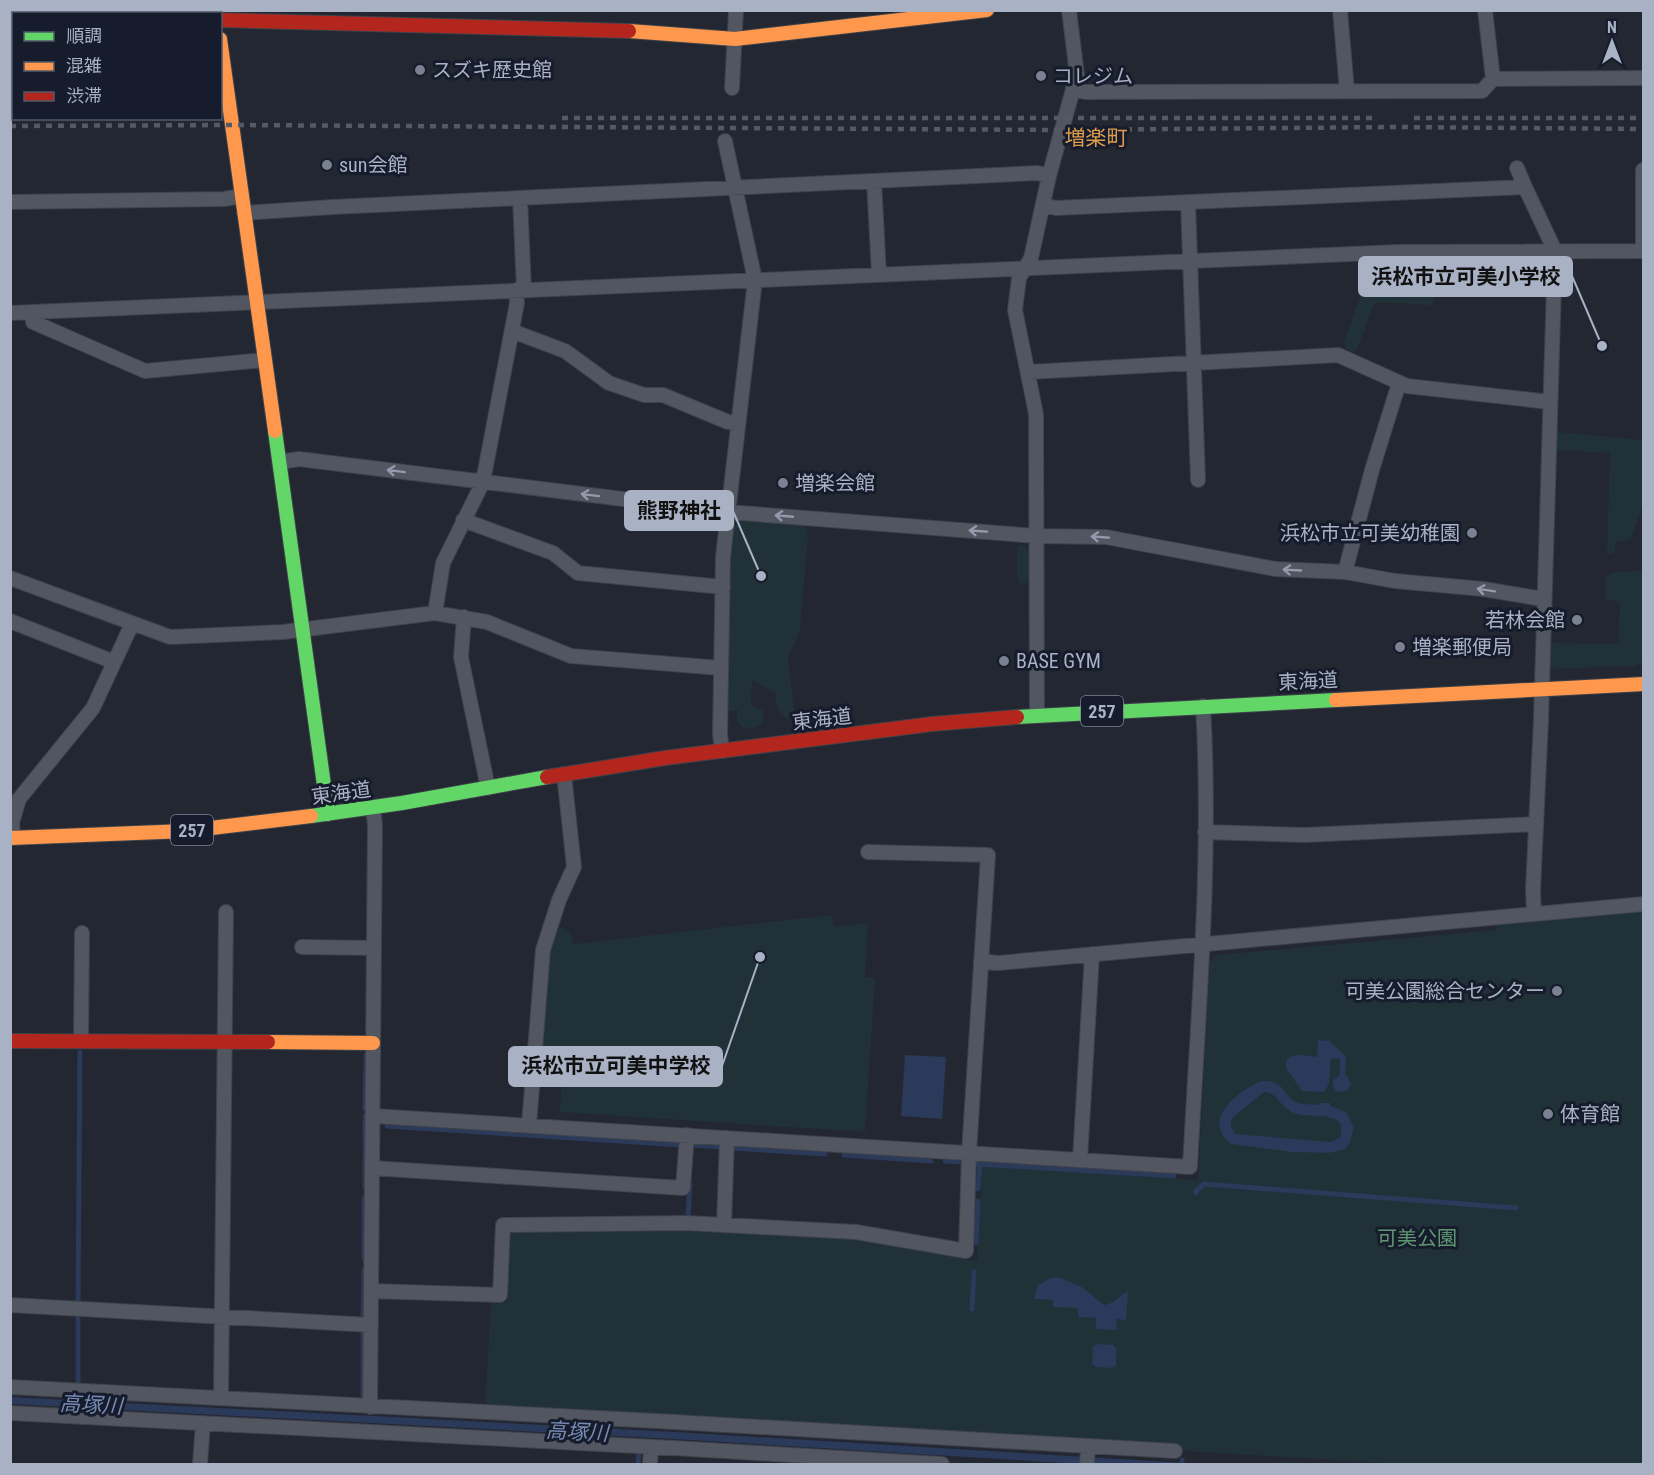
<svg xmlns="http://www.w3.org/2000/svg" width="1654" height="1475" font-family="'Roboto Condensed','Noto Sans JP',sans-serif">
	<rect width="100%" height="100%" fill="#232731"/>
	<path fill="#203137" d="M1380,258H1436C1443,267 1438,297 1430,305H1426L1382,302L1374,304L1358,347L1355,351H1349L1345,347L1344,342L1372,264L1376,259Z
		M1558,432L1643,440V504L1631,539L1616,542L1614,554H1608L1607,551L1610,453L1556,450V433Z
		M740,520L802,524L807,529L808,536L800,630L788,658L794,710L793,715L788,719C776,714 778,703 774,692L752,680L751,706L762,710C773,732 729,736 738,710L727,712L729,557L733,529Z
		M1022,545L1026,547L1028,551V579L1026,583L1022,584L1017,579V550L1018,547Z
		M1643,569V662L1635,666L1551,669L1548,667L1549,646L1553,643L1613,644L1618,642L1620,606L1619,602L1606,599V577C1614,569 1632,574 1643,569Z
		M1643,912V1464H1402L1185,1451L1181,1450V1445L485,1406L491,1302L505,1303L507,1301L510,1232L686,1231L855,1239L977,1261L982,1166L1198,1180L1210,962L1216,955L1497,930L1498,925Z
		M832,915L834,927L868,923L865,977L875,978L865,1132L560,1112L562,1075L554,1081C546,1081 542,1079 539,1071L549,951C551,945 551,936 555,932C565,920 572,935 573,944Z"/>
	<path fill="#2b395a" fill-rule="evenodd" d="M1318,1040L1330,1041L1346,1057L1345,1075L1348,1078L1351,1085L1347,1091L1337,1092L1333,1087V1080L1340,1075V1059L1331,1058L1329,1084L1324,1092L1302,1091L1286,1068V1062C1292,1051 1306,1056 1317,1057Z
		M905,1055L946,1057L942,1119L901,1116Z
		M1261,1081C1286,1080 1280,1093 1296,1102C1302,1105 1313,1104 1320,1105V1103H1330V1106L1346,1112L1354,1127L1350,1142L1345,1149L1329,1153L1292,1152L1231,1144C1200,1120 1238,1091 1261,1081ZM1264,1092C1277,1092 1279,1105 1290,1111C1306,1121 1329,1110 1341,1124V1136L1334,1141L1329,1142L1236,1134L1231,1127V1119Z
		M1058,1277L1082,1287L1104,1305C1115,1304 1118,1295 1128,1292L1126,1320L1117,1319L1116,1330L1096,1329V1318L1078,1317V1308L1053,1307V1300L1034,1299L1038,1285L1051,1278Z
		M1096,1344L1114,1345V1347L1116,1348V1366H1113V1368L1095,1367V1365H1092L1093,1346H1096Z
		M10,1397L675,1432L1202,1464H1082L674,1439L11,1404Z"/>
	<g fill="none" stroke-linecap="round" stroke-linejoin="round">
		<path stroke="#2b395a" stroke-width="5" d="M365,1109L366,1055
			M387,1126L681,1145
			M691,1145L723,1147
			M731,1148L825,1154
			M844,1155L931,1161
			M945,1161L959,1162
			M978,1164L1174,1176
			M365,1188V1116
			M978,1189L980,1164
			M1196,1193V1191L1204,1184L1516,1208
			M688,1216L690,1185
			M976,1243L978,1201
			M364,1259V1197
			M78,1302L80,1052
			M972,1309L974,1272
			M363,1317L364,1270
			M78,1382V1316
			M363,1395V1334
			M638,1464L639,1451
			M1182,1464V1460"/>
		<defs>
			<path id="street" d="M1340,10L1347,91
				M1485,10L1493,79
				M732,88L736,10
				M1073,88L1085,92L1482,91L1493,79L1644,78
				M1517,168L1525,187
				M1643,170V251
				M874,181L879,274
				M520,198L524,290
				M10,202L224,199L242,196
				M1188,202L1198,480
				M1043,205L1056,208L1525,187L1555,251L1541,720L1533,890L1534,914
				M244,213L333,207L1037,173L1049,176
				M33,312V322L145,371L265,360
				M10,313L1397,252L1644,251
				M512,331L565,351L609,383L644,395H663L728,422L738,423
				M1028,372L1338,355L1407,386L1550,402
				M279,462L299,459L728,512L1036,536L1106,537L1275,569L1345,572L1395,581L1483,589L1543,599
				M463,520L553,553L578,573L723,587
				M1345,572L1372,470L1399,383
				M10,578L170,637L283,632L435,613L487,622L571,656L721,668
				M435,613L443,563L480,488L485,471L517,303L516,290
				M464,617L461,657L488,788
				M10,621L114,662
				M1037,715L1036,414L1015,310L1019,278L1031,258L1049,176L1077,75L1069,10
				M722,751L720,734L723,557L755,280L725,141
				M1205,832L1305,835L1536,824
				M13,838L12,823L19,799L93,708L132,624
				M302,947L374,948
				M981,961L998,963L1644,904
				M81,1041L82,933
				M373,1116L1190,1167C1198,1014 1212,859 1203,706
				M529,1125L543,950L559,900L574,867L564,774
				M1080,1160L1092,954
				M372,1168L683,1188L687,1135
				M724,1225L727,1138
				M371,1291L500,1295L503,1225L686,1223L856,1232L966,1251L969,1153L988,855L868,852
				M10,1305L371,1325
				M10,1387L675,1422L1175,1451
				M221,1398L226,912
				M370,1407L375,825L373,808
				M10,1413L674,1448L942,1464
				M200,1464L203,1423
				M650,1464L651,1447
				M1087,1464L1088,1446"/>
			<path id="fast" d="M275,431L328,814
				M1017,717L1336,700
				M311,816L402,803L547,777"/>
			<path id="slow" d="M629,31L735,39L987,10
				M220,39L275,431
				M1336,700L1644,684
				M10,838L186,831L311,816
				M268,1042L373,1043"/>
			<path id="jam" d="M10,14L14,15
				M220,20L629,31
				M547,777L665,758L932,724L1017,717
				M10,1041L268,1042"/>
		</defs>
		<use href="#street" stroke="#3e424a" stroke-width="16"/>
		<use href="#fast" stroke="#3e424a" stroke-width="16"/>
		<use href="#slow" stroke="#3e424a" stroke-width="16"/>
		<use href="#jam" stroke="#3e424a" stroke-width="16"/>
		<use href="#street" stroke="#515660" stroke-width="14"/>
		<use href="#fast" stroke="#63d668" stroke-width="14"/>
		<use href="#slow" stroke="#ff974d" stroke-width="14"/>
		<use href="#jam" stroke="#b3261e" stroke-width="14"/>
		<path stroke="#555963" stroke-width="4.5" stroke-dasharray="6 6" stroke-linecap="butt" d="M10,115H14
			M562,118H1378
			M1414,118H1644
			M10,126L232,125L1062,130L1394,127L1644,129"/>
	</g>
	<defs><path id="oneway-shaft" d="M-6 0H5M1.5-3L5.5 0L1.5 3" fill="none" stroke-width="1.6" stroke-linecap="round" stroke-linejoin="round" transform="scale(1.5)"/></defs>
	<g stroke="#939aac">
		<use href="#oneway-shaft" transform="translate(396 471) rotate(-173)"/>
		<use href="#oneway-shaft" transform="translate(590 495) rotate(-173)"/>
		<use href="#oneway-shaft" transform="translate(784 516) rotate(-175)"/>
		<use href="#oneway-shaft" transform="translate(978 531) rotate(-176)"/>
		<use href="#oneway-shaft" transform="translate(1100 537) rotate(-176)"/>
		<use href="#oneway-shaft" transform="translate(1292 570) rotate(-177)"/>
		<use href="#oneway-shaft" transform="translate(1486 590) rotate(-171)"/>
	</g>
	<g fill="#7a8191" stroke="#161c2b" stroke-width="2">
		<circle cx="420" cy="70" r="6"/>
		<circle cx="1041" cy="76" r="6"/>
		<circle cx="327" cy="165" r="6"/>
		<circle cx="783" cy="483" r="6"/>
		<circle cx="1472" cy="533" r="6"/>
		<circle cx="1577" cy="620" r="6"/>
		<circle cx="1400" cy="647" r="6"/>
		<circle cx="1004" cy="661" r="6"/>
		<circle cx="1557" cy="991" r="6"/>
		<circle cx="1548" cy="1114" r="6"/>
	</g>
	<g text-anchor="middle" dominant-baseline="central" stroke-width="6" stroke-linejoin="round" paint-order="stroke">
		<g fill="#161c2b" stroke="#7d8497" stroke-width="1.5">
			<rect x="1081" y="696" width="42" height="30" rx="4.5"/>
			<rect x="171" y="815" width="42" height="30" rx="4.5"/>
		</g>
		<g font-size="18" font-weight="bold" fill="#a9b1c5">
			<text x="1102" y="711">257</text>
			<text x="192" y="830">257</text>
		</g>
		<g font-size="20" fill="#a9b1c5" stroke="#161c2b" text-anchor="start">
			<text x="432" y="70">スズキ歴史館</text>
			<text x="1053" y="76">コレジム</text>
			<text x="339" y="165">sun会館</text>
			<text x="795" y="483">増楽会館</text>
			<text x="1460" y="533" text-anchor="end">浜松市立可美幼稚園</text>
			<text x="1565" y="620" text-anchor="end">若林会館</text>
			<text x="1412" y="647">増楽郵便局</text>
			<text x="1016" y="661">BASE GYM</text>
			<text x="1545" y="991" text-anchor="end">可美公園総合センター</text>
			<text x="1560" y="1114">体育館</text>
		</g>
		<g font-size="20" fill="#a9b1c5" stroke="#161c2b">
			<text transform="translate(1308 681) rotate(-3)">東海道</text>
			<text transform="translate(822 719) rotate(-7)">東海道</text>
			<text transform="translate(341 793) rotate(-8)">東海道</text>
		</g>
		<g font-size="20" fill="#609773" stroke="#161c2b">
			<text x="1417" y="1238">可美公園</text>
		</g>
		<g font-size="21" fill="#dd9c4d" stroke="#161c2b">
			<text x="1096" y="138">増楽町</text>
		</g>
		<g font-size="21" font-style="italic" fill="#768ab5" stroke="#161c2b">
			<text transform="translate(91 1405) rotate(3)">高塚川</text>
			<text transform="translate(577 1432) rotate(3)">高塚川</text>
		</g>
	</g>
	<path fill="none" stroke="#a9b1c5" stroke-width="2" d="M1602 346L1572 276M761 576L733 511M760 957L722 1066"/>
	<g fill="#a9b1c5" stroke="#161c2b" stroke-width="2">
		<circle cx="1602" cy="346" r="6"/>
		<circle cx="761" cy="576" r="6"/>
		<circle cx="760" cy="957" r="6"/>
	</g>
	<g fill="#a9b1c5" stroke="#a9b1c5" stroke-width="2">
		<rect x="1359" y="257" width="213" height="39" rx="6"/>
		<rect x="625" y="491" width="108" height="39" rx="6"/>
		<rect x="509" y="1047" width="213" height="39" rx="6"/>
	</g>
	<g font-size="21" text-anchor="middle" font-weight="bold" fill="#111">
		<text x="1466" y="284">浜松市立可美小学校</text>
		<text x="679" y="518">熊野神社</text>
		<text x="616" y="1073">浜松市立可美中学校</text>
	</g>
	<rect width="1654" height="1475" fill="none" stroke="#a9b1c5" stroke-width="24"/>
	<rect x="12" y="12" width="210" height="108" fill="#161c2b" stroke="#515869" stroke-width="1.5"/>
	<rect x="24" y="32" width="30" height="9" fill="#63d668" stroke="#515869" stroke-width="1.5"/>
	<text x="66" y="42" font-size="18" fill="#a9b1c5">順調</text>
	<rect x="24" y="62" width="30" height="9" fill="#ff974d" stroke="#515869" stroke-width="1.5"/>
	<text x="66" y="72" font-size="18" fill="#a9b1c5">混雑</text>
	<rect x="24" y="92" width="30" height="9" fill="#b3261e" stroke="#515869" stroke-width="1.5"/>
	<text x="66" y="102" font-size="18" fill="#a9b1c5">渋滞</text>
	<g transform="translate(1612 42)" stroke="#161c2b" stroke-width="4.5" paint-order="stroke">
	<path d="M0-4.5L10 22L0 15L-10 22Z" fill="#a9b1c5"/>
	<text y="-9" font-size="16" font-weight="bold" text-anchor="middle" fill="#a9b1c5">N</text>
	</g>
</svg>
